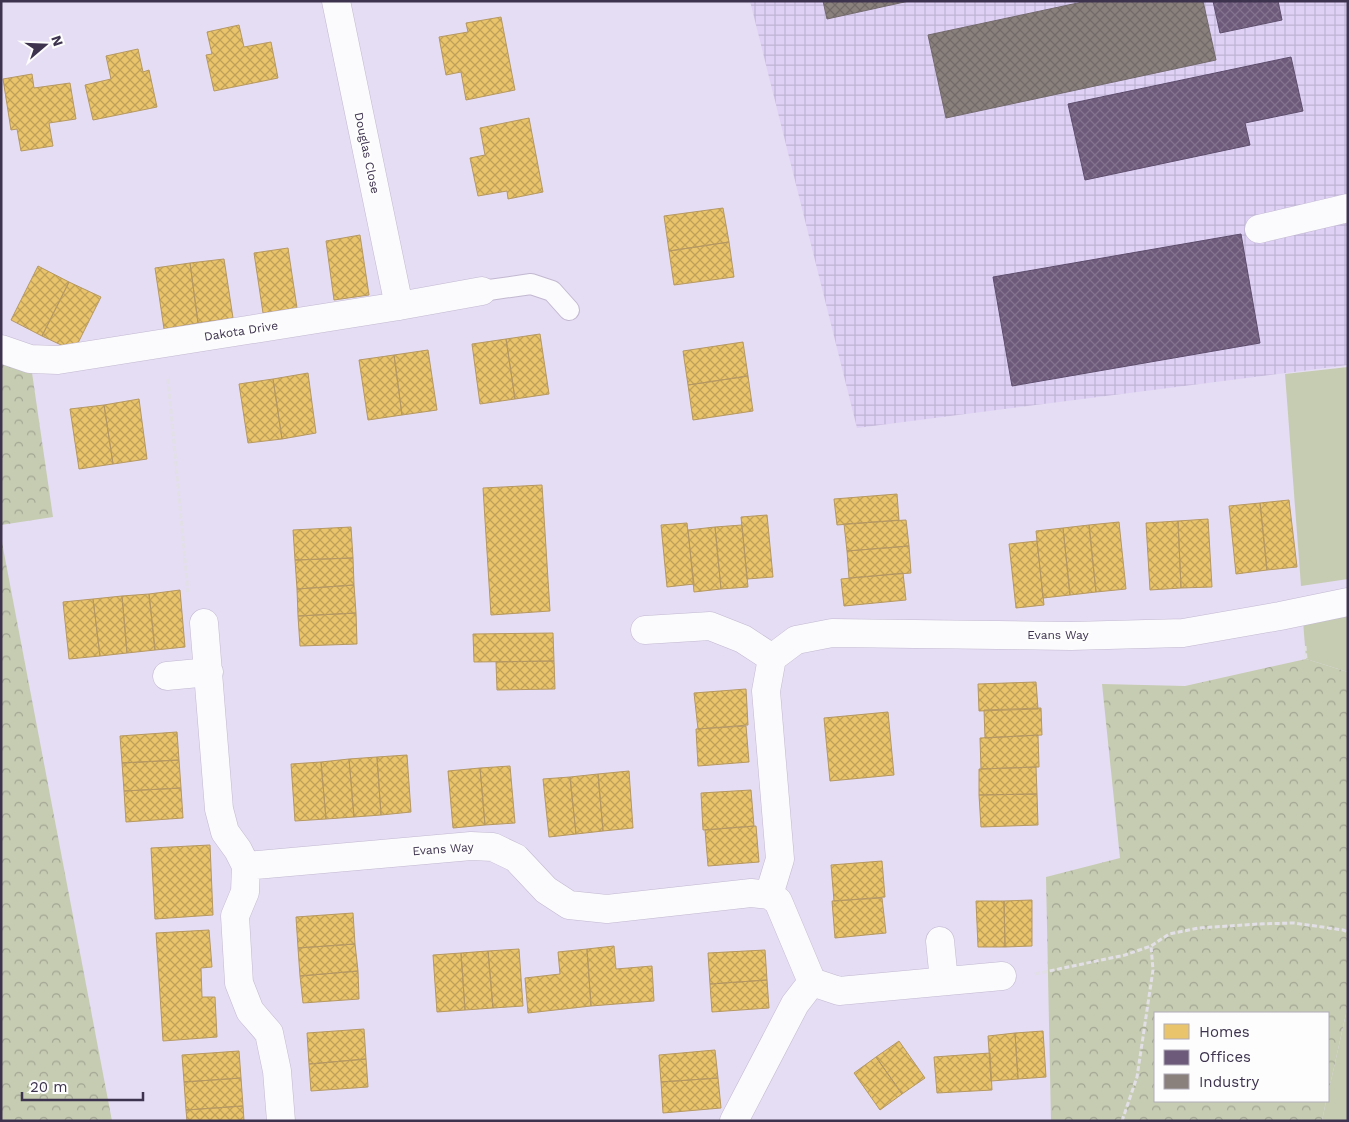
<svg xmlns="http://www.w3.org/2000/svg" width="1349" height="1122" font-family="'Work Sans',sans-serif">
	<defs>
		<pattern id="industrial-grid" width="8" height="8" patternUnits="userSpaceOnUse" patternTransform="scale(1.25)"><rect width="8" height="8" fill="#ded1f5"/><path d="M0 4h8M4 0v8" fill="none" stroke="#c0b4d4"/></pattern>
		<pattern id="park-crowns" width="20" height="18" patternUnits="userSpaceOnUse" patternTransform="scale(1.25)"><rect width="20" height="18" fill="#c6ccb2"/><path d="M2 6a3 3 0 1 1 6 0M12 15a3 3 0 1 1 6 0" fill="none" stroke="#a2a693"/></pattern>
		<pattern id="homes-cross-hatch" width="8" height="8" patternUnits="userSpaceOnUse" patternTransform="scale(1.25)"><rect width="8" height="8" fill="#e9c46a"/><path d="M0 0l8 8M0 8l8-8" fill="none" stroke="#bea05a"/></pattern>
		<pattern id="offices-cross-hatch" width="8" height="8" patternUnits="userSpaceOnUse" patternTransform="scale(1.25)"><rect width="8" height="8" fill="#6d597a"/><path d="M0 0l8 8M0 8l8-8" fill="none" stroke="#83738e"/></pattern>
		<pattern id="industry-cross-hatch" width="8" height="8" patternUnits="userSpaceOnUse" patternTransform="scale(1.25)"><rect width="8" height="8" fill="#8a817c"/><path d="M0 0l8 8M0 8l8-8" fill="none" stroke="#726a68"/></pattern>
	</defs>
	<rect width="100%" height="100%" fill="#e5ddf3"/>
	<path fill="url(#industrial-grid)" d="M750,1H1348V365L857,428Z"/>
	<path fill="#c6ccb2" d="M1348,367V579L1301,586L1285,374Z
		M1348,611V672L1306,659L1303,621Z
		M1348,1005V1121H1322L1326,1101H1328V1094Z"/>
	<path fill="url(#park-crowns)" d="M1,349L30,359L53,517L1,525Z
		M1,537L4,553L112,1121H1Z
		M1306,659L1348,672V1005L1328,1094V1013H1155V1101H1326L1322,1121H1051L1046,877L1120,858L1102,684L1185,686Z"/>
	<path fill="url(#homes-cross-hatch)" stroke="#b69862" d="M501,17L515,90L466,100L461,72L446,75L439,37L468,32L466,23Z
		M239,25L244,47L271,42L278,78L214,91L206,55L212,54L207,32Z
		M138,49L143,72L149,70L157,107L93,120L85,85L111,79L106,56Z
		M32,74L34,88L70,83L76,119L49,123L53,146L21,151L17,129L11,130L3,79Z
		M529,118L543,192L508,199L507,191L478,196L470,158L485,155L480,128Z
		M723,208L729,242L669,251L664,216Z
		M360,235L369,295L334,300L326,241Z
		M729,242L734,277L674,285L669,251Z
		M288,248L297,308L263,313L254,253Z
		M224,259L233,318L198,323L190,263Z
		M190,263L198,323L164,329L155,268Z
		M38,266L69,282L42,336L11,320Z
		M69,282L101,297L74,351L42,336Z
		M540,334L549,394L515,399L506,339Z
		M506,339L515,399L480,404L472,344Z
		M743,342L748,376L688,385L683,351Z
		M428,350L437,410L402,415L394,355Z
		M394,355L402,415L368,420L359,360Z
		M308,373L316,433L282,439L273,379Z
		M748,376L753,411L693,420L688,385Z
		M273,379L282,439L248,443L239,384Z
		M139,399L147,459L113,464L104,405Z
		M104,405L113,464L79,469L70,409Z
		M542,485L550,611L491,615L483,488Z
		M897,494L899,520L837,525L834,499Z
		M1289,500L1297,567L1267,570L1260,503Z
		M1260,503L1267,570L1236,574L1229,506Z
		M767,515L773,577L747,579L741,517Z
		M1208,519L1212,587L1181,588L1178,521Z
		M906,520L909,546L847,551L844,524Z
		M1178,521L1181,588L1150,590L1146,523Z
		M1119,522L1126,589L1096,592L1089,525Z
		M687,523L694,584L667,587L661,525Z
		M742,525L748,587L721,589L715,527Z
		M1089,525L1096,592L1070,595L1063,528Z
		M351,527L353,558L295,560L293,530Z
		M715,527L721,589L694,592L688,530Z
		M1063,528L1070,595L1043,598L1036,531Z
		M1037,541L1044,605L1016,608L1009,544Z
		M909,546L911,573L849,578L847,551Z
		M353,558L354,585L297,589L295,560Z
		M903,573L906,600L844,606L841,579Z
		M354,585L356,613L298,616L297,589Z
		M180,590L185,647L155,650L149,594Z
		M149,594L155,650L127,653L122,596Z
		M122,596L127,653L100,656L93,599Z
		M93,599L100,656L69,659L63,602Z
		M356,613L357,644L300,646L298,616Z
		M553,633L554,661L474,662L473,634Z
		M554,661L555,689L497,690L496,662Z
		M1036,682L1038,709L979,711L978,684Z
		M746,689L748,725L698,729L694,693Z
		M1041,708L1042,735L985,738L984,710Z
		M888,712L894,775L830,781L824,718Z
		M746,726L749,762L698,766L696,729Z
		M177,732L179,760L122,763L120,736Z
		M1038,735L1039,767L981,769L980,738Z
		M407,755L411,812L381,815L377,757Z
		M377,757L381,815L354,817L349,759Z
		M349,759L354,817L326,819L321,762Z
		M179,760L181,788L124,791L122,763Z
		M321,762L326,819L295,821L291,764Z
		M510,766L515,823L485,825L480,768Z
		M1036,767L1037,794L979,795V769Z
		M480,768L485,825L453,828L448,771Z
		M629,771L633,828L603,831L598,774Z
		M598,774L603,831L576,834L570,777Z
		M570,777L576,834L549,837L543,779Z
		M181,788L183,818L126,822L124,791Z
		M751,790L754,826L703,830L701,793Z
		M1037,794L1038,825L981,827L979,795Z
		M756,826L759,862L708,866L705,830Z
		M210,845L213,915L155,919L151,848Z
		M882,861L885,897L834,901L831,865Z
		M882,898L886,933L835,938L832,901Z
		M1032,900V946L1005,947L1004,901Z
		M976,901H1004L1005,947H978Z
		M353,913L355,944L298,948L296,917Z
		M209,930L212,967L201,968L202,997H215L217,1037L163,1041L156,933Z
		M355,944L358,971L300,976L298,948Z
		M614,946L616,969L652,966L654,1001L591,1006L587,949Z
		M519,949L523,1006L493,1008L488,951Z
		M587,949L591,1006L528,1013L525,978L560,974L558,952Z
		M765,950L767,980L710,984L708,953Z
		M488,951L493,1008L465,1010L461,953Z
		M461,953L465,1010L437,1012L433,955Z
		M358,971L359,999L303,1003L300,976Z
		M767,980L769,1008L712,1012L710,984Z
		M364,1029L366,1059L309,1064L307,1033Z
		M1043,1031L1046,1077L1018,1079L1015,1033Z
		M1015,1033L1018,1079L991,1081L988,1036Z
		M899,1041L925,1078L902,1094L876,1057Z
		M715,1050L718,1078L661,1082L659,1055Z
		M239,1051L241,1078L184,1082L182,1055Z
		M990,1053L992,1090L937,1093L934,1057Z
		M876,1057L902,1094L880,1110L854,1073Z
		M366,1059L368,1087L311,1091L309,1064Z
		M241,1078L243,1106L186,1110L184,1082Z
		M718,1078L721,1108L663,1113L661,1082Z
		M243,1106L244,1121H187L186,1110Z"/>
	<path fill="url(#offices-cross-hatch)" stroke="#5f4e6d" d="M1213,1H1278L1282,20L1220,33Z
		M1291,57L1303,111L1245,123L1250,145L1085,180L1068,104Z
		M1241,234L1260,343L1012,386L993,277Z"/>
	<path fill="url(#industry-cross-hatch)" stroke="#736a6e" d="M823,1H909L827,19Z
		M1087,1H1203L1216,60L946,118L928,35Z"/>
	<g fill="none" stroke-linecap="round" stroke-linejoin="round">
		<defs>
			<path id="lane" d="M482,291L531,284L552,291L569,310"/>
			<path id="street" d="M336,1L399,306
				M1259,229L1348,208
				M1,349L30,359L58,360L399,306L482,291
				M204,623L219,809L225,832L238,850L246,866
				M645,630L710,626L743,639L772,658
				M167,676L209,672
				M769,895L780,859L766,691L772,658L796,640L832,633L1071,636L1183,633L1280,616L1348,602
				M940,941L944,981
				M281,1121L277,1071L269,1033L250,1011L239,983L235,916L245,892L246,866L471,846L493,847L516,858L546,890L569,905L607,909L751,893L769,895L778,901L812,982L839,991L1002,976
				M734,1121L795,1004L812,982"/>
		</defs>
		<use href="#lane" stroke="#c2b9d1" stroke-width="22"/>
		<use href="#street" stroke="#c2b9d1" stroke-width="29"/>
		<path stroke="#e2dfe6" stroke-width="3" stroke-dasharray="5 2.5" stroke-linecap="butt" d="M168,379L188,592
			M1305,646L1306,659
			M1035,974L1125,955L1151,946L1169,934L1199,928L1258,924L1294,923L1343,930L1348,932
			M1122,1121L1137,1077L1153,970L1151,946"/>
		<use href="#lane" stroke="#fbfafd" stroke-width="20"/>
		<use href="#street" stroke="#fbfafd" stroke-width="28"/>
	</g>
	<g text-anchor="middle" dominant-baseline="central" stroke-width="5" stroke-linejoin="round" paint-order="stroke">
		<g font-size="12" fill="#3e334f" stroke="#fcfdfc">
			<text transform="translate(367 153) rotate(78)">Douglas Close</text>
			<text transform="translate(241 331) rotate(-9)">Dakota Drive</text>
			<text x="1058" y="635">Evans Way</text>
			<text transform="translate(443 849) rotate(-4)">Evans Way</text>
		</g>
	</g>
	<rect width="1349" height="1122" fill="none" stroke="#3e334f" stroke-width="5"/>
	<rect x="1154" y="1012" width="175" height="90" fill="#fcfdfc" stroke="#b0acb7"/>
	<rect x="1164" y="1024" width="25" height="15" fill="#e9c46a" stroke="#b0acb7"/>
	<text x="1199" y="1037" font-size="15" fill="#3e334f">Homes</text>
	<rect x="1164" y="1050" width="25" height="15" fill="#6d597a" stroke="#b0acb7"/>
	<text x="1199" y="1062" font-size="15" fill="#3e334f">Offices</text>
	<rect x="1164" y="1074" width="25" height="15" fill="#8a817c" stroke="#b0acb7"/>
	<text x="1199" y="1087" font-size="15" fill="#3e334f">Industry</text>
	<g transform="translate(45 45) rotate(71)" stroke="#fcfdfc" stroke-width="4" paint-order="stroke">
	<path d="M0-4L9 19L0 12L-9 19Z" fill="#3e334f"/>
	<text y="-8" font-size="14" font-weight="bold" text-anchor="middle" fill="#3e334f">N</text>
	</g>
	<path d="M22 1092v8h121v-8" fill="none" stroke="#3e334f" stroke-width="2.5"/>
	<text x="30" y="1092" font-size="15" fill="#3e334f" stroke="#fcfdfc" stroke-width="4" paint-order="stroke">20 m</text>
</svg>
